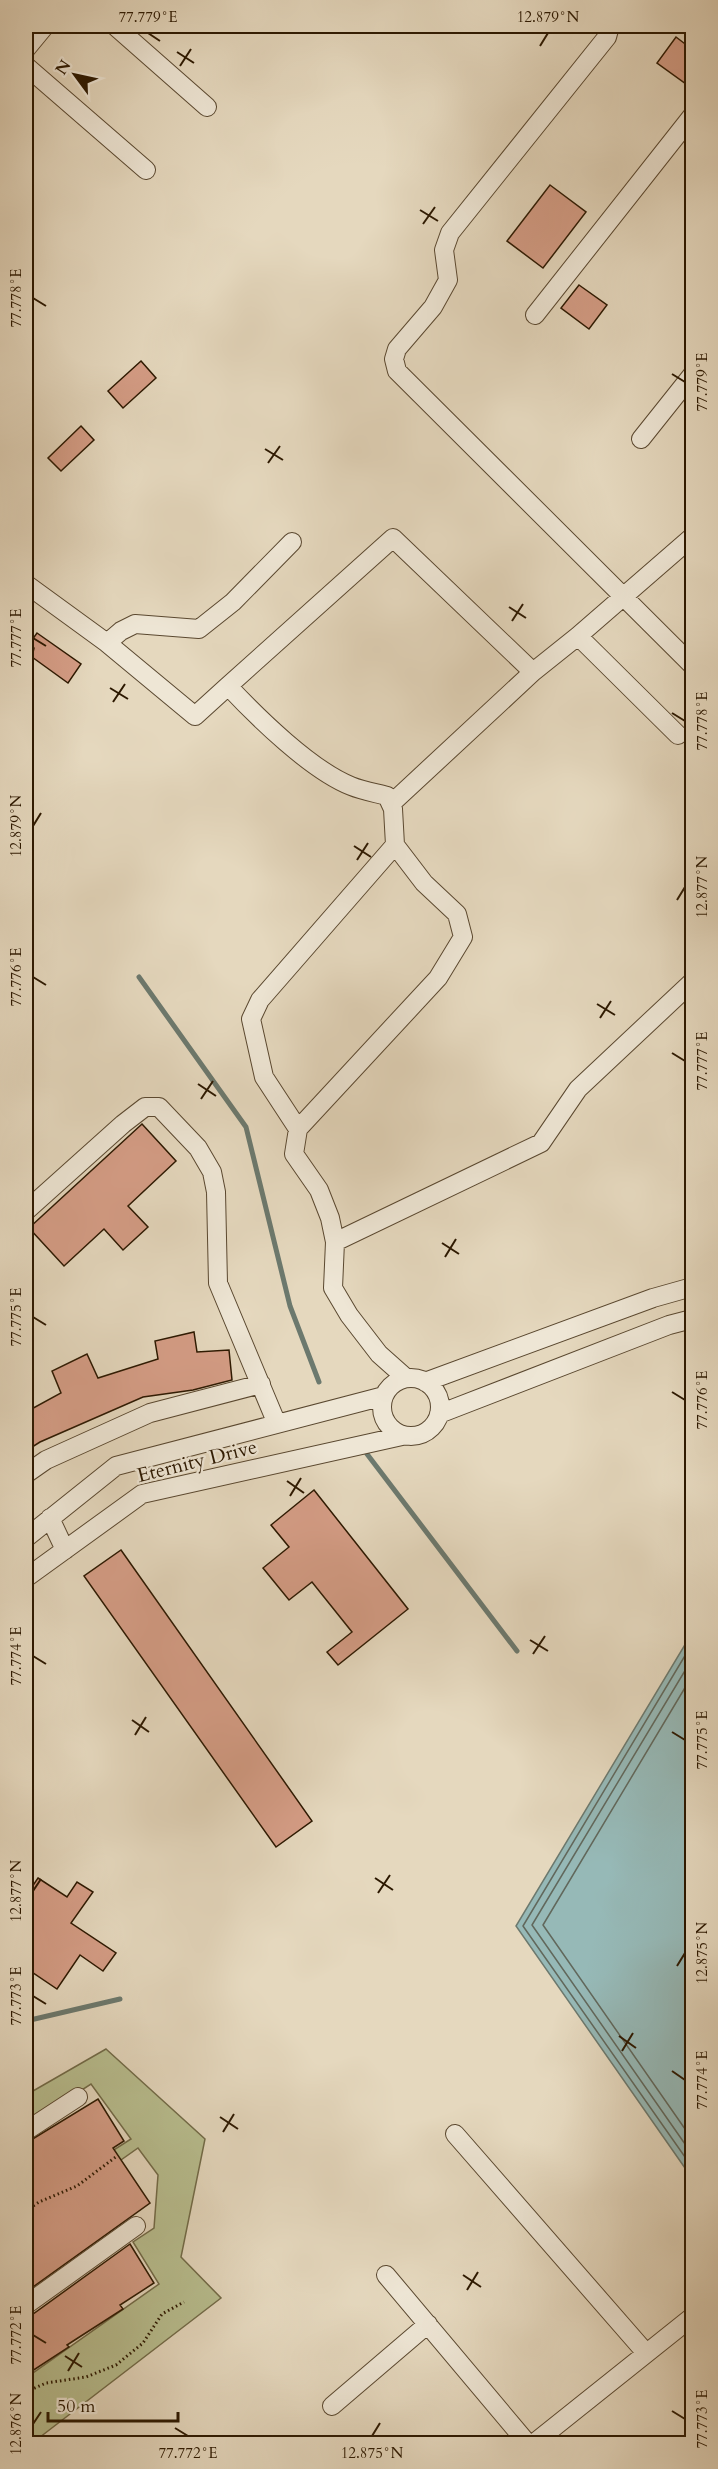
<svg xmlns="http://www.w3.org/2000/svg" width="718" height="2469" font-family="Cardo,serif">
	<rect width="100%" height="100%" fill="#e5d8be"/>
	<filter id="stains"><feTurbulence type="fractalNoise" baseFrequency=".00333" numOctaves="4"/><feColorMatrix values="0 0 0 0 .2 0 0 0 0 .09 0 0 0 0 .02 0 0 0 .5 -.17"/></filter>
	<radialGradient id="worn" r=".72"><stop offset=".6" stop-color="#630" stop-opacity="0"/><stop offset="1" stop-color="#630" stop-opacity=".3"/></radialGradient>
	<path fill="#b8be8f" stroke="#726b48" stroke-width="1.5" d="M106,2049L205,2139L181,2257L221,2298L31,2444L26,2443V2378L159,2284L133,2242L154,2228L158,2175L138,2148L26,2227V2206L131,2139L91,2084L26,2126V2095Z"/>
	<path fill="#96b9b7" stroke="#6c796e" stroke-width="1.5" d="M692,1633V2178L516,1926Z"/>
	<g fill="none" stroke-linecap="round" stroke-linejoin="round">
		<path stroke="#61685c" stroke-width="1.5" d="M692,1644L523,1926L692,2167
			M692,1659L532,1925L692,2154
			M692,1676L543,1925L692,2139"/>
		<path stroke="#6c796e" stroke-width="5" d="M139,977L246,1127L290,1306L319,1382
			M367,1454L517,1651
			M26,2021L120,1999"/>
	</g>
	<path fill="#d59d86" stroke="#2c1800" stroke-width="1.5" d="M676,37L693,50V89L657,63Z
		M550,185L586,212L543,268L507,241Z
		M579,285L607,305L589,329L561,308Z
		M141,361L156,378L123,408L108,391Z
		M81,426L94,440L61,471L48,458Z
		M37,633L81,664L68,683L32,657L34,648L29,644Z
		M142,1124L176,1161L128,1206L148,1227L123,1250L104,1229L64,1266L29,1228Z
		M194,1332L197,1352L229,1350L232,1380L193,1390L143,1397L40,1442L26,1451V1412L61,1393L52,1371L87,1354L98,1378L158,1359L155,1341Z
		M314,1490L408,1609L338,1665L327,1652L352,1632L312,1582L289,1600L263,1568L289,1547L271,1525Z
		M121,1550L312,1821L276,1847L84,1576Z
		M38,1878L67,1897L77,1882L93,1892L71,1923L116,1953L103,1971L80,1955L57,1989L26,1968V1879L34,1884Z
		M98,2099L124,2141L113,2148L150,2203L26,2292V2143Z
		M130,2244L154,2283L120,2305L123,2309L67,2345L69,2347L26,2375V2316L33,2314Z"/>
	<g fill="none" stroke-linecap="round" stroke-linejoin="round">
		<defs>
			<path id="minor" d="M115,26L207,107
				M610,26L607,37L450,233L444,250L448,280L433,307L397,349L394,359L397,371L692,665
				M26,49L45,26
				M26,66L146,170
				M535,315L692,116
				M641,439L692,375
				M26,584L107,643L121,631L135,624L199,629L233,602L292,542
				M578,636L678,735
				M107,643L195,716L228,686C258,718 311,770 351,786C363,791 376,793 387,796L393,809L395,845L424,883L457,914L463,937L438,978L298,1129L294,1154L319,1190L330,1218L335,1242
				M228,686L393,538L533,672
				M392,803L533,672L578,636L692,537
				M298,1129L264,1077L251,1019L260,1000L395,845
				M26,1211L123,1124L145,1107H159L198,1148L212,1172L216,1192L218,1283L277,1424
				M382 1407a29 29 0 1 1 58 0a29 29 0 1 1-58 0Z
				M406,1378L379,1354L349,1315L333,1288L335,1242L541,1143L578,1089L692,982
				M425,1382L653,1298L692,1287
				M439,1414L669,1325L692,1319
				M26,1474L46,1460L150,1413L261,1384
				M50,1518L65,1550
				M26,1538L116,1466L384,1396
				M26,1578L142,1494L402,1436
				M26,2131L78,2097
				M455,2134L646,2353
				M386,2275L528,2444
				M26,2305L136,2226
				M332,2406L428,2324
				M533,2444L692,2317"/>
		</defs>
		<use href="#minor" stroke="#5a4830" stroke-width="20"/>
		<path stroke="#2c1800" stroke-width="3" stroke-dasharray="1.5 3" stroke-linecap="butt" d="M26,2211L39,2202L77,2186L117,2156
			M26,2392L46,2383L86,2377L116,2365L143,2343L162,2314L184,2302"/>
		<use href="#minor" stroke="#eee6d5" stroke-width="18"/>
	</g>
	<path fill="none" stroke="#2c1800" stroke-width="2" d="M148,33L160,41M540,46L548,33M177,52L194,63M180,66L191,49M420,210L438,221M423,224L435,207M33,298L46,306M672,374L685,382M265,449L283,460M268,463L280,446M509,607L526,618M512,621L523,604M33,638L46,646M110,688L128,699M113,702L125,684M672,713L685,721M33,826L41,813M354,846L371,857M357,860L368,843M677,900L685,887M33,977L46,985M597,1004L615,1015M600,1018L611,1001M672,1053L685,1061M198,1084L216,1096M201,1099L213,1081M442,1243L459,1254M445,1257L456,1239M33,1317L46,1325M672,1392L685,1400M287,1481L304,1493M290,1496L301,1478M530,1640L548,1651M533,1654L545,1636M33,1656L46,1664M132,1720L149,1732M672,1732L685,1740M135,1735L146,1717M375,1878L393,1890M33,1891L41,1879M378,1893L390,1875M677,1966L685,1953M33,1996L46,2004M619,2036L636,2048M622,2051L633,2033M672,2071L685,2080M220,2117L238,2129M223,2132L234,2114M463,2275L481,2287M467,2290L478,2272M33,2335L46,2343M65,2356L82,2367M68,2371L79,2353M672,2411L685,2419M33,2424L41,2412M175,2428L188,2436M372,2436L380,2423"/>
	<g text-anchor="middle" dominant-baseline="central" stroke-width="4.5" stroke-linejoin="round" paint-order="stroke">
		<g font-size="20" fill="#2c1800" stroke="#eee6d5">
			<text transform="translate(197 1461) rotate(-14)">Eternity Drive</text>
		</g>
	</g>
	<rect width="718" height="2469" fill="none" stroke="#e5d8be" stroke-width="66"/>
	<g transform="translate(75 75) rotate(303)" stroke="#eee6d5" stroke-width="4.5" paint-order="stroke">
	<path d="M0-4.5L10 22L0 15L-10 22Z" fill="#2c1800"/>
	<text y="-9" font-size="16" font-weight="bold" text-anchor="middle" fill="#2c1800">N</text>
	</g>
	<path d="M48 2412v9h130v-9" fill="none" stroke="#2c1800" stroke-width="3"/>
	<text x="57" y="2412" font-size="18" fill="#2c1800" stroke="#eee6d5" stroke-width="4.5" paint-order="stroke">50 m</text>
	<rect x="33" y="33" width="652" height="2403" fill="none" stroke="#2c1800" stroke-width="2"/>
	<g font-size="15" text-anchor="middle" fill="#2c1800">
		<text x="148" y="22">77.779°E</text>
		<text x="548" y="22">12.879°N</text>
		<text transform="translate(16 298) rotate(-90)" y="5">77.778°E</text>
		<text transform="translate(702 382) rotate(-90)" y="5">77.779°E</text>
		<text transform="translate(16 638) rotate(-90)" y="5">77.777°E</text>
		<text transform="translate(702 721) rotate(-90)" y="5">77.778°E</text>
		<text transform="translate(16 826) rotate(-90)" y="5">12.879°N</text>
		<text transform="translate(702 887) rotate(-90)" y="5">12.877°N</text>
		<text transform="translate(16 977) rotate(-90)" y="5">77.776°E</text>
		<text transform="translate(702 1061) rotate(-90)" y="5">77.777°E</text>
		<text transform="translate(16 1317) rotate(-90)" y="5">77.775°E</text>
		<text transform="translate(702 1400) rotate(-90)" y="5">77.776°E</text>
		<text transform="translate(16 1656) rotate(-90)" y="5">77.774°E</text>
		<text transform="translate(702 1740) rotate(-90)" y="5">77.775°E</text>
		<text transform="translate(16 1891) rotate(-90)" y="5">12.877°N</text>
		<text transform="translate(702 1953) rotate(-90)" y="5">12.875°N</text>
		<text transform="translate(16 1996) rotate(-90)" y="5">77.773°E</text>
		<text transform="translate(702 2080) rotate(-90)" y="5">77.774°E</text>
		<text transform="translate(16 2335) rotate(-90)" y="5">77.772°E</text>
		<text transform="translate(702 2419) rotate(-90)" y="5">77.773°E</text>
		<text transform="translate(16 2424) rotate(-90)" y="5">12.876°N</text>
		<text x="188" y="2458">77.772°E</text>
		<text x="372" y="2458">12.875°N</text>
	</g>
	<rect width="100%" height="100%" filter="url(#stains)"/>
	<rect width="100%" height="100%" fill="url(#worn)"/>
</svg>
